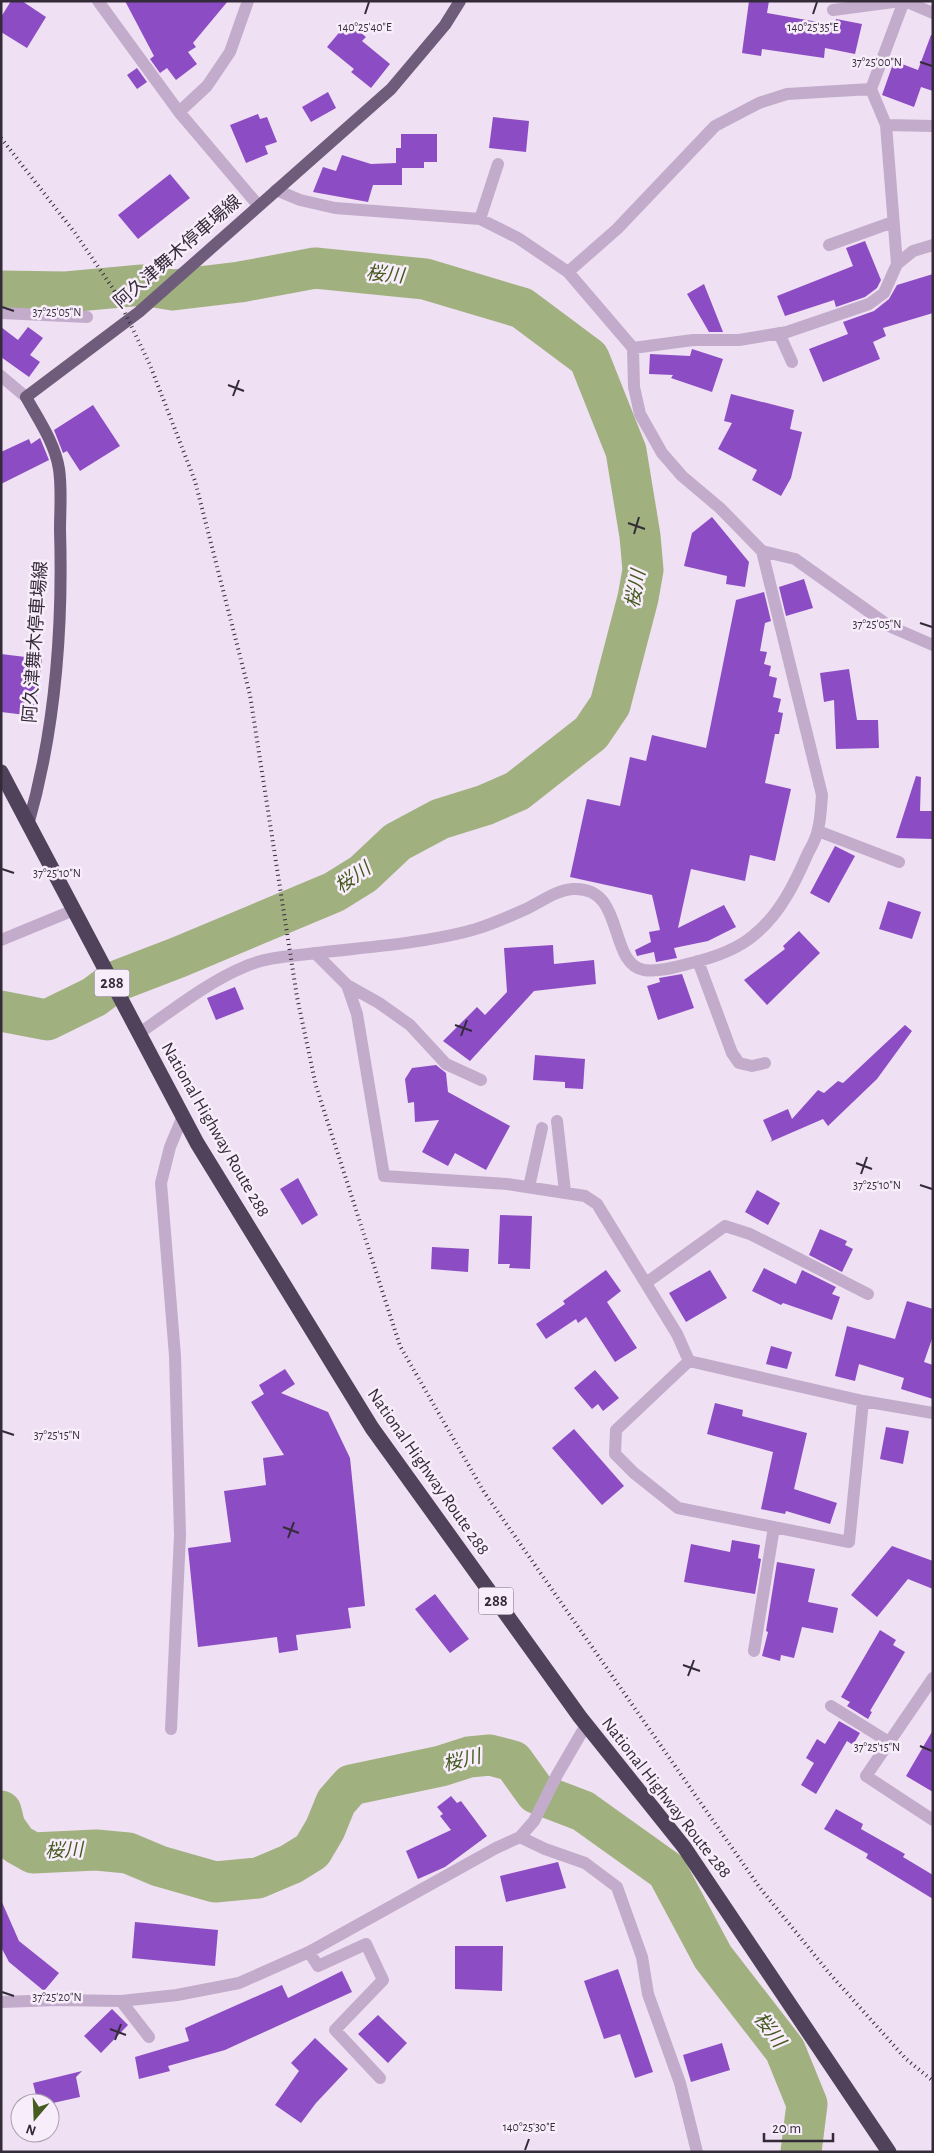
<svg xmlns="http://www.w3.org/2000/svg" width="934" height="2153" font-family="'Alegreya Sans','Noto Sans JP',sans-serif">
	<rect width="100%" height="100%" fill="#efe0f3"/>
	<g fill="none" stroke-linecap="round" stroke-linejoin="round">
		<path stroke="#a0b07f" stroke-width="41" d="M1,291L66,292L142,285L173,290L240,282L315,268L425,279L522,308L589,358L626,451L640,536L643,570L638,598L610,705L591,733L517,791L485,805L440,819L397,842L363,874L334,892L179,957L114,982L94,997L47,1020L1,1011
			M1,1811L5,1827L17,1844L33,1853L96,1850L128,1853L159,1866L215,1882L258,1878L291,1864L312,1851L325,1829L336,1802L351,1785L441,1766L469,1757L490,1755L513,1761L536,1793L583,1811L667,1871L713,1957L785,2050L807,2104L801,2152"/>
	</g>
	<path fill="#8c4dc4" d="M11,1H22L46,17L27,48L1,32V17Z
		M125,1H228L193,43L196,47L188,52L197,64L176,80L167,68L160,73L150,59L154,56Z
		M749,1H769L767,13L835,25L836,19L862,24L855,54L825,48L824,58L762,49L761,56L742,53Z
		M348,22L366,37L362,41L390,64L371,88L351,72L354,69L327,47Z
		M931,35H933V91L921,87L914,107L882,95L894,61L918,70Z
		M137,68L147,82L137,89L127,75Z
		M328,92L336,108L311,122L302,107Z
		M258,114L260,119L267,117L277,142L265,146L268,154L246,163L230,125Z
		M493,117L529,121L526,152L489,148Z
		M401,134H437V162H424V168H402V185H373L368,202L313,192L323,167L336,171L342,155L371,164L396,163V148H401Z
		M170,174L190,198L138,239L118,215Z
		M865,241L881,280L877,288L865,297L836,307L834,300L785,316L777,296L853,266L846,248Z
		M933,274V313L883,328L886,336L873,342L880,359L823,382L809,349L848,334L843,322L874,311L889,299L897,285Z
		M704,284L723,332H709L687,294Z
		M1,327L18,340L28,327L43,338L30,355L40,362L29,377L1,357Z
		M692,349L723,359L712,392L671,378L673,375L649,374L650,354L690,356Z
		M731,394L794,410L790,429L802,432L791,478L781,496L752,480L757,470L718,449L732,423L724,421Z
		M93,405L120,446L80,471L67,451L63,453L54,430Z
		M40,438L49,460L1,484V452L29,439L31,444Z
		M712,517L749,562L745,587L726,584L727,576L684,566L692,533Z
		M804,579L813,608L786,616L779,587Z
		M764,592L771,621L765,623L760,651L767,652L764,664L771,666L769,676L777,678L773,697L781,699L778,712L783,713L779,734H775L765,783L791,789L775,861L750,855L745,881L691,869L678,928L724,905L736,927L708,941L674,948L677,958L656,962L654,952L637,956L635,950L651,942L649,932L660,930L652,895L570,877L587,799L620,806L630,757L646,761L652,735L706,748L736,600Z
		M1,654L42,659L34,716L1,712Z
		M849,669L857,720H878L879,748L836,749L834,700L824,702L820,673Z
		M916,776L921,777L920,811H933V839L896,838Z
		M835,846L855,856L829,903L810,893Z
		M888,901L921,912L912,939L879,929Z
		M799,931L820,953L767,1005L744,980L785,949L783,946Z
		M553,945L554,964L594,960L596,984L534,991L470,1061L443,1041L477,1007L485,1015L507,992L504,948Z
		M682,974L694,1008L658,1020L647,986L660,982L659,978Z
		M235,987L244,1009L216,1020L207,998Z
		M905,1025L912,1031L877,1079L828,1126L823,1119L770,1142L772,1140L763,1120L788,1109L792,1119L818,1090L824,1093L838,1081L843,1083Z
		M535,1055L585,1059L583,1089L565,1088V1082L533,1080Z
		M436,1065L446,1073L448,1092L510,1126L486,1170L455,1153L448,1166L422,1152L439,1120L415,1122L414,1102L408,1103L405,1079L412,1068Z
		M298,1178L318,1215L302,1225L280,1189Z
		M757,1190L780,1203L768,1225L745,1212Z
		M500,1215L532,1216L530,1269L509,1268L510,1264H498Z
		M820,1229L847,1241L845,1245L853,1249L842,1272L809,1255Z
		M432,1247L469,1249L468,1272L431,1269Z
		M764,1268L796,1284L802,1270L836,1287L832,1294L840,1297L832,1320L783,1303L781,1305L752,1291Z
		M606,1270L621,1291L607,1302L637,1348L615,1362L586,1317L578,1323L576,1319L546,1339L536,1324L565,1304L563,1301Z
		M710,1270L727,1298L686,1322L669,1293Z
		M907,1301L933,1309V1336L924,1362L933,1365V1399L901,1389L904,1378L859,1364L855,1381L835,1376L847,1326L895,1339Z
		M771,1346L792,1352L787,1369L766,1364Z
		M285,1369L295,1384L281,1393L328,1412L350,1458L365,1606L348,1608L351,1628L296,1635L298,1650L279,1653L277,1637L198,1647L188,1548L231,1542L224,1491L266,1485L263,1458L284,1455L251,1402L264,1394L259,1385Z
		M595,1370L619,1398L603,1411L598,1404L592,1409L574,1388Z
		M715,1403L743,1410L742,1416L807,1433L794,1489L837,1503L830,1524L786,1511L785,1514L761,1509L773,1452L707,1434Z
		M886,1427L909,1431L903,1464L880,1459Z
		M574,1429L624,1486L602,1505L552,1448Z
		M732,1540L760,1545L758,1558L761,1559L755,1594L684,1582L691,1544L730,1552Z
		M892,1546L933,1561V1589L908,1579L877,1617L851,1595Z
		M777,1562L815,1569L808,1602L838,1608L833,1633L802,1627L794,1658L781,1655L780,1661L762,1656L768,1632L766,1631Z
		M435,1594L469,1639L450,1653L415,1609Z
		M880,1630L896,1640L893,1645L905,1652L870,1711L872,1712L868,1719L847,1706L850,1702L841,1697Z
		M839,1721L860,1733L853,1745L847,1741L816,1794L801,1785L814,1763L806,1758L817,1739L825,1744Z
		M933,1730V1792L906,1776Z
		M451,1796L457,1803L461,1801L487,1836L445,1867L418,1879L406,1851L451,1830L440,1816L443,1814L437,1807Z
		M836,1809L863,1824L861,1829L905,1854L903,1857L933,1875V1899L866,1858L868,1854L824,1829Z
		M558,1862L566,1888L506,1902L500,1876Z
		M1,1900L19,1941L59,1973L44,1991L9,1962L1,1947Z
		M135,1922L218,1930L215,1966L132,1958Z
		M455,1946H503L502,1991L455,1989Z
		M618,1969L653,2072L635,2078L620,2034L604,2039L584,1981Z
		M342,1971L352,1992L225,2050L168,2066L170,2071L139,2079L135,2057L189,2041L185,2028L282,1985L288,1998Z
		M112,2009L128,2025L101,2053L84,2036Z
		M378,2015L407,2043L388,2063L358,2034Z
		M315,2038L348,2069L316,2103L301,2123L275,2105L299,2071L291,2063Z
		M722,2043L730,2070L691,2082L683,2055Z
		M82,2071L76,2077L80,2097L53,2103H38L33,2083Z"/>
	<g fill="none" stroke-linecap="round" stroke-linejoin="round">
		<path stroke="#c3accb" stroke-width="12" d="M98,1L179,112L258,205
			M905,1L933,13
			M833,10L901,1
			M179,112L207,86L230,52L248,1
			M886,125L933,126
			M276,190L300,200L335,208L480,219L518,238L568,272L633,348L634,387L640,414L662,453L682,476L720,508L762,551L795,559L889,626L933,645
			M480,219L498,164
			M829,245L893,222
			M897,264L886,125L871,89L904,1
			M568,272L617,229L715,126L759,103L787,94L871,89
			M1,313L87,317
			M779,333L792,362
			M633,348L693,340H739L787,332L869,304L884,293L897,264L913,251L933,245
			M1,376L26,397
			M818,831L899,862
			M1,940L74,910
			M315,953L347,985L357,1014L384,1176L507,1184L585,1196L597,1204L677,1334L689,1361L863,1401L933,1413
			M698,961L732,1053L739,1063L752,1066L765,1063
			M347,985L379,1003L410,1025L446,1064L481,1080
			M138,1034C172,1011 206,983 244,967C265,957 293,956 316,953C366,947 416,944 465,932C486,927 506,918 526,909C541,902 556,890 573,889C626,886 607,963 644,970C659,972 677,967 691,963C712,958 738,949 754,935C780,914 795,883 808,853C812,846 817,837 818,829C821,818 821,806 822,795L762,551
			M557,1121L565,1192
			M529,1187L542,1128
			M646,1283L725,1226L750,1234L868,1294
			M689,1361L616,1430L615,1454L634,1473L678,1508L849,1542L863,1401
			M754,1651L774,1527
			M933,1678L866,1776L933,1820
			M831,1706L889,1742
			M171,1729L180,1535L175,1356L161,1183L170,1147L183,1116
			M520,1837L545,1849L585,1863L617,1887L642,1957L648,1994L680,2083L697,2152
			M309,1952L318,1966L366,1944L383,1980L335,2030L380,2078
			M121,2001L149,2037
			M1,2002L58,2000L121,2001L177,1995L239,1983L309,1952L496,1848L520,1837L534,1821L557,1775L586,1725"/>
		<path stroke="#6f5c7b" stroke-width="12" d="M28,825C55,731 63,628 60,530C60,510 62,489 59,469C55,443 38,419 26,397L139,312L391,89L445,25L460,1"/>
		<path stroke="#50425a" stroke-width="15" d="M1,772L197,1143L372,1428L580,1717L684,1847L889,2152"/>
		<path stroke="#342b39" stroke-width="4" stroke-dasharray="1 4" stroke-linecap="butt" d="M1,138L75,233L114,290L150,365L195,481L250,695L297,997L316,1086L400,1346L484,1492L760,1888L830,1974L906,2059L933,2081"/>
	</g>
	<path fill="none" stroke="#342b39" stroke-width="2" d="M365,14L369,2M813,14L817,2M920,62L932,66M2,307L14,311M228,385L244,391M233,396L239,380M628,523L645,529M634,534L639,517M920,623L932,627M2,869L14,873M455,1025L472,1031M461,1036L467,1020M856,1163L872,1169M861,1174L867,1157M920,1185L932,1189M2,1431L14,1435M283,1527L299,1533M288,1538L294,1522M683,1665L700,1671M688,1676L694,1660M920,1746L932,1751M2,1992L14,1996M110,2029L126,2035M115,2040L121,2024M525,2150L529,2139"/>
	<g text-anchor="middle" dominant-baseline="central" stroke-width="5" stroke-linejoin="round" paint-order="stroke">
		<g fill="#f8edfa" stroke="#6f6573" stroke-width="1">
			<rect x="94.5" y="969.5" width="35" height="27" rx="4"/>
			<rect x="478.5" y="1587.5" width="35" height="27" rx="4"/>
		</g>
		<g font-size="16" font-weight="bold" fill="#342b39">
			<text x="112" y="983">288</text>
			<text x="496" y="1601">288</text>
		</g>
		<g font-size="18" fill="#342b39" stroke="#f8edfa">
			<text transform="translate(178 252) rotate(-41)">阿久津舞木停車場線</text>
			<text transform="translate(36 642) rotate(-86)">阿久津舞木停車場線</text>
			<text transform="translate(215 1130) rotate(60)">National Highway Route 288</text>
			<text transform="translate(428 1472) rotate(55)">National Highway Route 288</text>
			<text transform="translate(666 1798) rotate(52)">National Highway Route 288</text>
		</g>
		<g font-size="19" font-style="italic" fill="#465b20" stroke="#f8edfa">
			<text transform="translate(385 275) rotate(5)">桜川</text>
			<text transform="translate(636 589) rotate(-80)">桜川</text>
			<text transform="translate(353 878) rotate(-35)">桜川</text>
			<text transform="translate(462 1761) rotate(-13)">桜川</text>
			<text transform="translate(64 1851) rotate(-2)">桜川</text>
			<text transform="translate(769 2030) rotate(53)">桜川</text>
		</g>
	</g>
	<g font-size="12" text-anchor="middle" fill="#342b39" stroke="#f8edfa" stroke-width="5" stroke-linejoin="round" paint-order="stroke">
		<text x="365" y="31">140°25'40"E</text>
		<text x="813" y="31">140°25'35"E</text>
		<text x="877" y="66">37°25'00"N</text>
		<text x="57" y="316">37°25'05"N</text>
		<text x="877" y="628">37°25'05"N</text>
		<text x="57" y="877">37°25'10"N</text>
		<text x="877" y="1189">37°25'10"N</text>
		<text x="57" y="1439">37°25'15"N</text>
		<text x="877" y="1751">37°25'15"N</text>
		<text x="57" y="2001">37°25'20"N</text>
		<text x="529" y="2131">140°25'30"E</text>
	</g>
	<rect width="934" height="2153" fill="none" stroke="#342b39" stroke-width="5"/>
	<g transform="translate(35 2118) rotate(199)"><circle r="24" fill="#f8edfa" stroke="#aa9fad"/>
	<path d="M0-4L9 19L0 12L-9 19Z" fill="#465b20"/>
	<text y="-8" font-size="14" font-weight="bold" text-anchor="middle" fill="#342b39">N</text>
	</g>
	<path d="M764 2133v8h69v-8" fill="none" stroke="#342b39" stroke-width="2.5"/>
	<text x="772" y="2133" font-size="15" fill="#342b39" stroke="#f8edfa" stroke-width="4" paint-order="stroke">20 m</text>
</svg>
